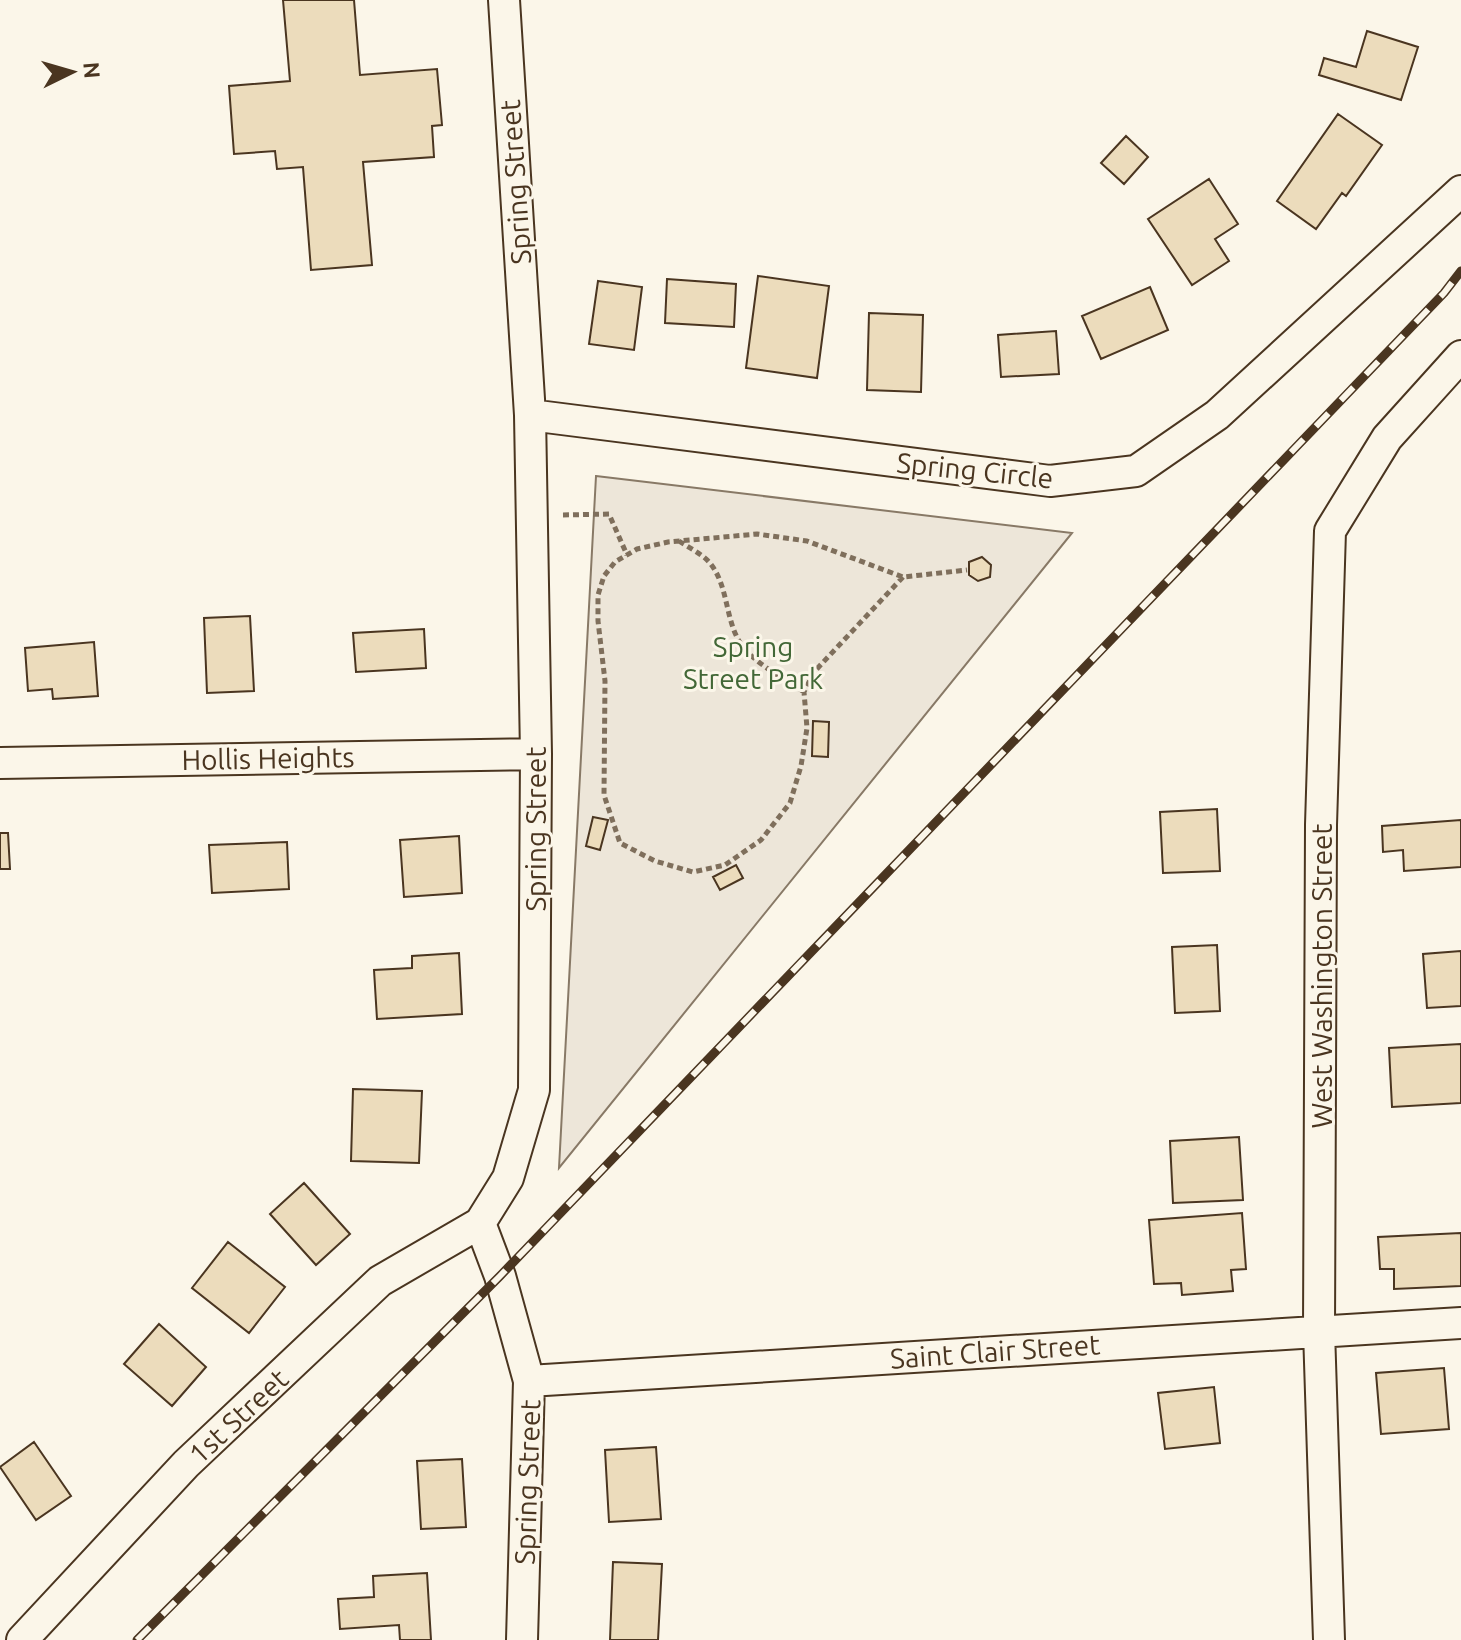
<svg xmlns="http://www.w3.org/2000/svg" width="1461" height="1640" font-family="Ubuntu,sans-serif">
	<rect width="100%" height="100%" fill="#fbf6e9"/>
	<path fill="#ede6d9" stroke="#887966" stroke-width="2" d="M596,476L1072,533L559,1168Z"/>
	<path fill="#ecdcbc" stroke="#4a3520" stroke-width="2" d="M283,0H354L360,75L437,69L442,125L432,126L434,157L363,162L372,265L311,270L303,167L277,169L275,151L234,154L229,86L290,81Z
		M1367,31L1418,47L1401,100L1319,75L1324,58L1356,67Z
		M1338,114L1382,145L1346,196L1342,193L1316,229L1277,201Z
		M1126,136L1148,157L1124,184L1101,163Z
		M1209,179L1238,224L1215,239L1229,261L1192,285L1148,219Z
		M758,276L829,286L817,378L746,368Z
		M667,279L736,284L734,327L665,323Z
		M598,281L642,287L634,350L589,344Z
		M1150,287L1168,330L1101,359L1082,316Z
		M869,313L923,315L921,392L867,390Z
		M1056,331L1059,374L1001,377L998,335Z
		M982,557L991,565L990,577L978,581L969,575V562Z
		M250,616L254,691L207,693L204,618Z
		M424,629L426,668L356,672L353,633Z
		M94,642L98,696L53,699L52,689L28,691L25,648Z
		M813,721L829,722L828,757L812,756Z
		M1217,809L1220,871L1163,873L1160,812Z
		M593,817L608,820L600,850L586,846Z
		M1461,820V867L1404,871L1403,850L1383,852L1382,826Z
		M0,833H8L10,869H0Z
		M459,836L462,893L404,897L400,840Z
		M287,842L289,889L212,893L209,845Z
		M736,865L743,878L720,890L713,877Z
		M1217,945L1220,1011L1175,1013L1172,947Z
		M1461,951V1006L1427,1008L1423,954Z
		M459,953L462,1014L377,1019L374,970L412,968V956Z
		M1461,1044V1103L1392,1107L1389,1048Z
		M353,1089L422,1091L419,1163L351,1161Z
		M1239,1137L1243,1200L1173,1203L1170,1141Z
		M304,1183L350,1234L316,1265L270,1214Z
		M1242,1213L1246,1269L1231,1270L1233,1291L1182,1295L1181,1283L1154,1284L1149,1220Z
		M1461,1233V1286L1394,1289V1269H1380L1378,1237Z
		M228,1242L285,1287L249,1333L192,1288Z
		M159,1324L206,1367L172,1406L124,1364Z
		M1444,1368L1449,1429L1381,1434L1376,1373Z
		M1214,1387L1220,1443L1165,1449L1158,1393Z
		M34,1442L71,1496L36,1520L0,1467Z
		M656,1447L661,1519L609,1522L605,1450Z
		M462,1459L466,1527L421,1529L417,1461Z
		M613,1562L662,1564L658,1640H610Z
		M427,1573L431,1640H400L399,1625L340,1629L338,1599L374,1597L373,1576Z"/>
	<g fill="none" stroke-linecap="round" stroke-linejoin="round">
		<defs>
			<path id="minor" d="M504,0L530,415L536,754L534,1090L508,1178L480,1223L500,1276L529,1381L522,1640
				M530,415L1050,481L1136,471L1217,415L1461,191
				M0,763L536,754
				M529,1381L1461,1323
				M22,1640L186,1464L380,1281L480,1223
				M1329,1640L1319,1331L1321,825L1330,531L1387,438L1461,356"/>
		</defs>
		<use href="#minor" stroke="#4a3520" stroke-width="34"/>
		<path stroke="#7f6f5c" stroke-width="5" stroke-dasharray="6 4" stroke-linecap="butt" d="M563,515L609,514L627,555
			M679,541C688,547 702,554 709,562C730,586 724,624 744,648C759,666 785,679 804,692
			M903,577L814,672L804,692L807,728L801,766L790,803L761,840L725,865L693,872L655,861L620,843L604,795L605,681L598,621V595L604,576L615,562L637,549L668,542L757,534L807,541L903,577L967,570"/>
		<use href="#minor" stroke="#fbf6e9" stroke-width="30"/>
		<defs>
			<path id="rail" d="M137,1640L500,1276L1444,293L1461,271"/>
		</defs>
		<use href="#rail" stroke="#4a3520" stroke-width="9"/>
		<use href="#rail" stroke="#fbf6e9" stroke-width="6" stroke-dasharray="18" stroke-linecap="butt"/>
	</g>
	<g text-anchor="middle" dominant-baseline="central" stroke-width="6" stroke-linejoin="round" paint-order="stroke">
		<g font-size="28" fill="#4a3520" stroke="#fbf6e9">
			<text transform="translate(515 182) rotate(-94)">Spring Street</text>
			<text transform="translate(975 470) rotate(6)">Spring Circle</text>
			<text transform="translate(268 758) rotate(-1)">Hollis Heights</text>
			<text transform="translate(535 829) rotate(-90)">Spring Street</text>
			<text transform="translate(1321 976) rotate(-90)">West Washington Street</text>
			<text transform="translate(995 1351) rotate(-4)">Saint Clair Street</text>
			<text transform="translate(238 1416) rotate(-43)">1st Street</text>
			<text transform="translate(527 1482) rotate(-88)">Spring Street</text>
		</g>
		<g font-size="28" fill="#436837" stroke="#fbf6e9">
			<text x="753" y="646">Spring<tspan x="753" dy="32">Street Park</tspan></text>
		</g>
	</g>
	<g transform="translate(72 72) rotate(85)" stroke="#fbf6e9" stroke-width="6" paint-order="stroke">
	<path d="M0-6L14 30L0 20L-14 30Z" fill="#4a3520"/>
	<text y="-12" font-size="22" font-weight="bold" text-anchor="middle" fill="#4a3520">N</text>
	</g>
</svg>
